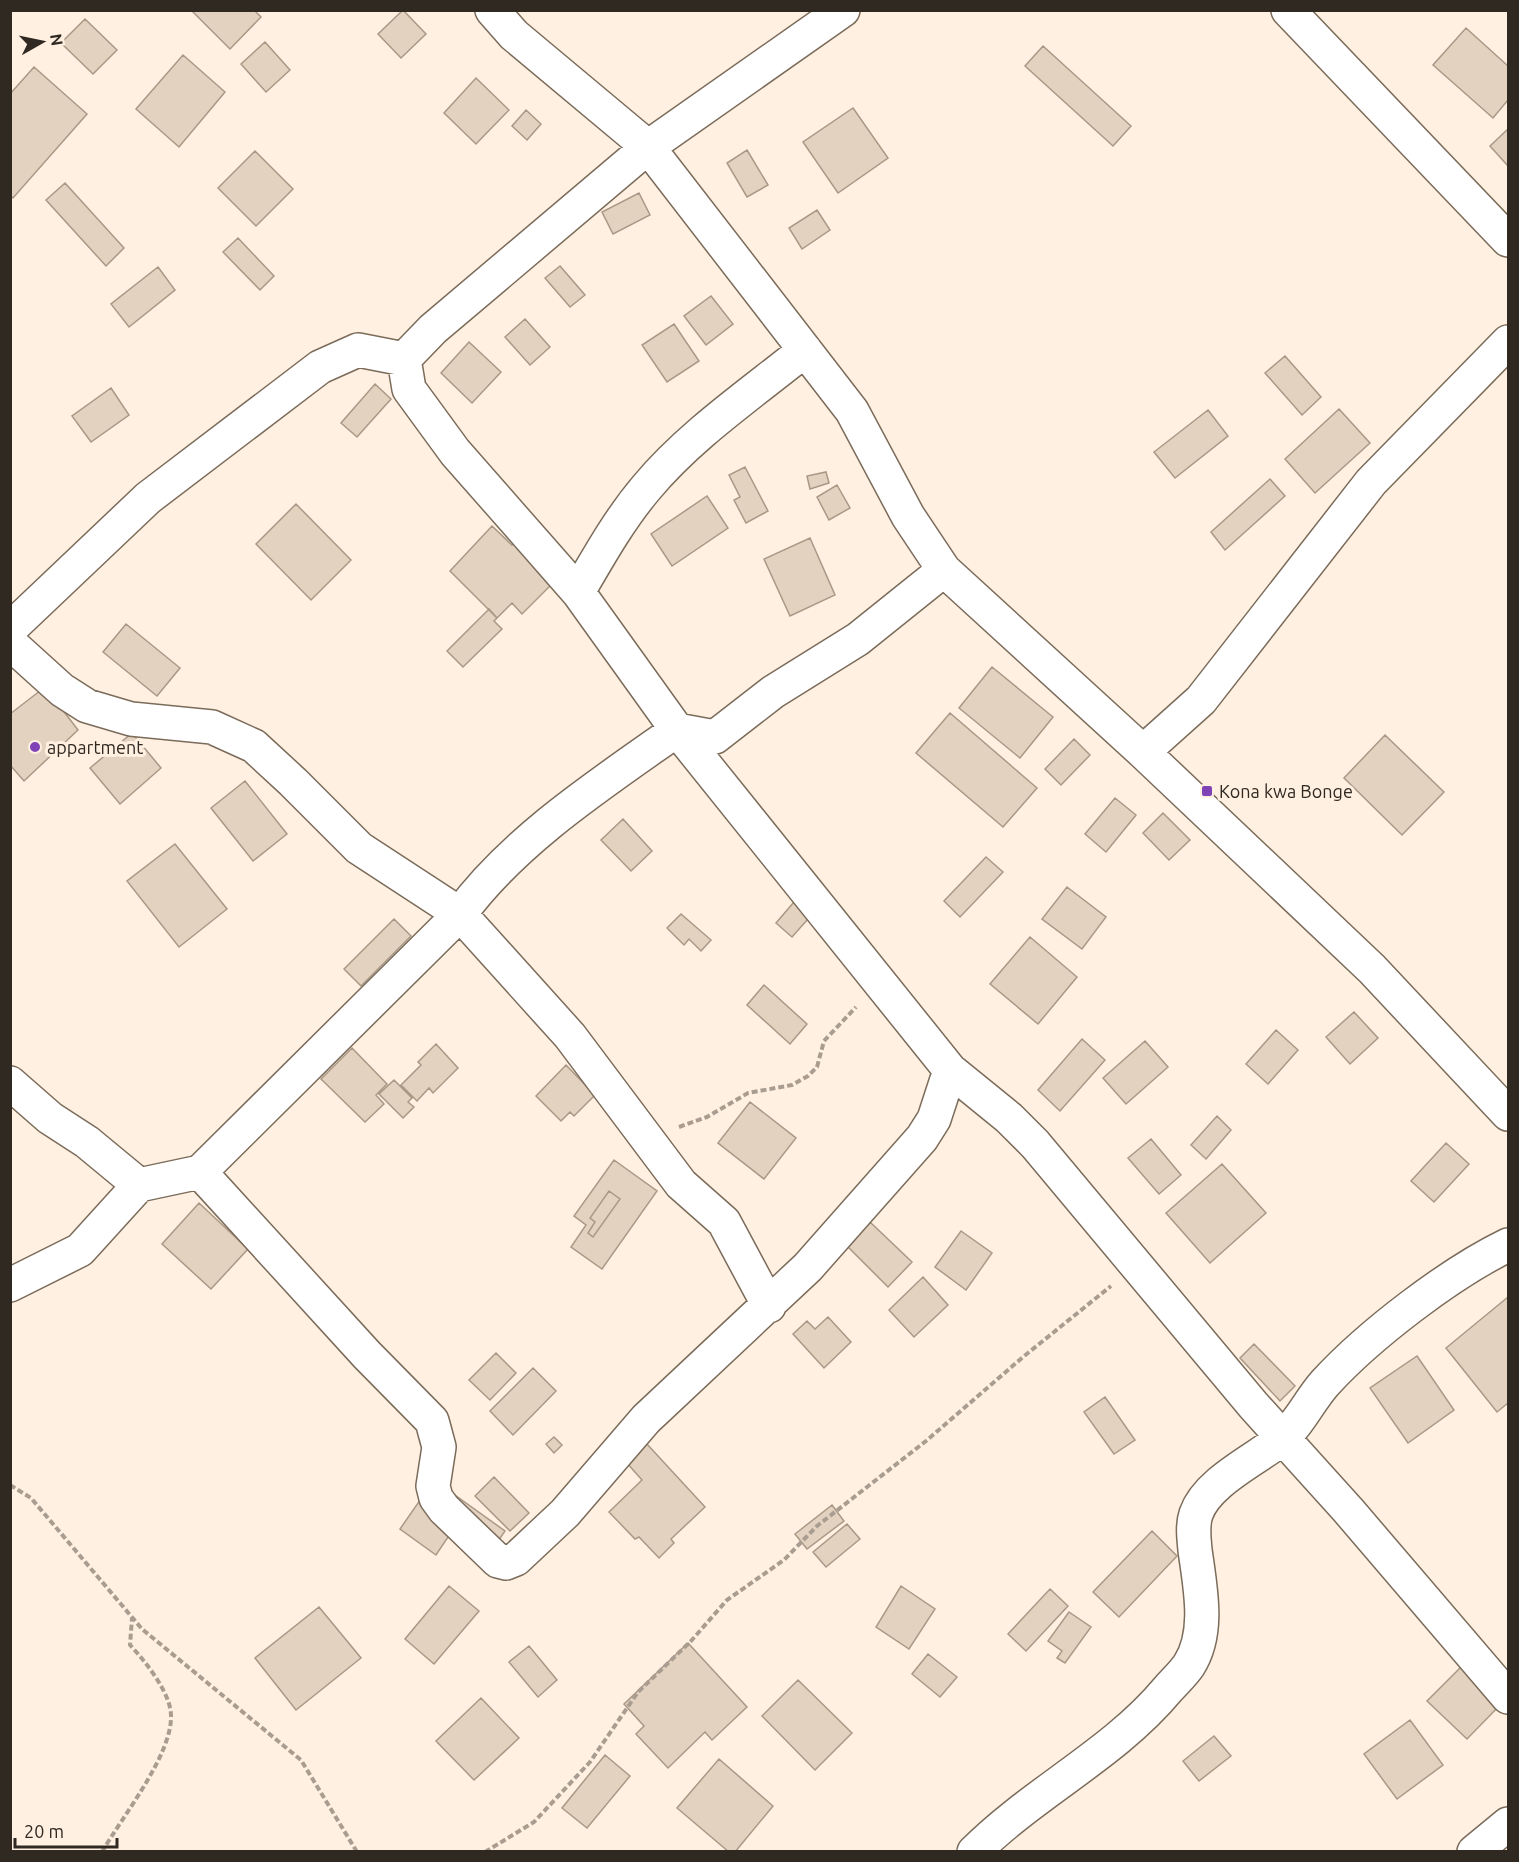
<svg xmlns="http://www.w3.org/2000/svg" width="1519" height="1862" font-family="Ubuntu,sans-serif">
	<rect width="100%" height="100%" fill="#fff0e1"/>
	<path fill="#e4d2c0" stroke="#a99886" stroke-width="1.5" d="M191,10H254L261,17L230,49Z
		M403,10L426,34L401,58L378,34Z
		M85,19L117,50L93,74L61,43Z
		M1466,28L1508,66V100L1493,118L1433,65Z
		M265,42L290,70L266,92L241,64Z
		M1043,46L1131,126L1113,146L1025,66Z
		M183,55L225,92L179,147L136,109Z
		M34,67L87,114L13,198L10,195V94Z
		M476,78L509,110L476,144L444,113Z
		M853,108L888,158L838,193L803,142Z
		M526,110L541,124L527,140L512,126Z
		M1508,129V166L1490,146Z
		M747,150L768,185L747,197L727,163Z
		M255,151L293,189L256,226L218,188Z
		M65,183L124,248L106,266L46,200Z
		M639,193L650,215L613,234L602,212Z
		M817,210L830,230L802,249L789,228Z
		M238,238L274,276L260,290L223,252Z
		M560,266L585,295L570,307L545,278Z
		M158,267L175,290L129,327L111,304Z
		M711,296L733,324L706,345L684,316Z
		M525,319L550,347L530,365L505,337Z
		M674,324L699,361L667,382L642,345Z
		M469,342L501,372L472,403L441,373Z
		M1285,356L1321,397L1302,415L1265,373Z
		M375,384L391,399L357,437L341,423Z
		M111,388L129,415L91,442L72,416Z
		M1339,409L1370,443L1315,493L1285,459Z
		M1208,410L1228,436L1175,478L1154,452Z
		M745,467L768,511L746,523L734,500L740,497L729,475Z
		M826,472L829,483L810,489L807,476Z
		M1270,479L1285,496L1225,550L1211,532Z
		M837,485L850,508L829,520L817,497Z
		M707,496L728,528L672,566L651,534Z
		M296,504L351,560L311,600L256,544Z
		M492,526L512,545L514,542L567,569L522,614L512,603L497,618L450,571Z
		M810,538L835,595L790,616L764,559Z
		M489,609L497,618L494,621L502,629L463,667L447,651Z
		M126,624L180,668L157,696L103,652Z
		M992,667L1053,717L1020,758L959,708Z
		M45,687L78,730L24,781L10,765V714Z
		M950,713L1037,788L1003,827L916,753Z
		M132,733L161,768L120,804L90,768Z
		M1385,735L1444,792L1402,835L1344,778Z
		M1074,739L1090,755L1061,785L1045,769Z
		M245,781L287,834L253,861L211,808Z
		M1115,798L1136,815L1106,852L1085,834Z
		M1163,813L1190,840L1169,860L1143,833Z
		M623,819L652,851L631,871L601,840Z
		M175,844L227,909L179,947L127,881Z
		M986,857L1003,872L960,917L944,901Z
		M1067,887L1106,917L1082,949L1042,919Z
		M800,895L816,910L792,937L776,923Z
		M681,914L711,940L701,951L689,939L684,945L667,928Z
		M394,919L411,936L361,986L344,969Z
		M1030,937L1077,977L1038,1024L990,984Z
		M764,985L807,1024L790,1044L747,1005Z
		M1354,1012L1378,1038L1350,1064L1326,1037Z
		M1276,1030L1298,1050L1268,1084L1246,1064Z
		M1082,1039L1105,1060L1060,1111L1038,1090Z
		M1145,1041L1168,1067L1126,1104L1103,1078Z
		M436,1044L458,1068L433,1093L429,1088L417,1101L401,1085L421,1065L418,1062Z
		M352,1048L387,1084L376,1095L384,1104L365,1122L321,1079Z
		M566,1065L595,1095L574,1116L570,1112L561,1121L536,1096Z
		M394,1080L412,1098L408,1102L414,1107L403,1118L379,1094Z
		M750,1102L796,1138L764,1179L718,1143Z
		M1217,1116L1231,1130L1206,1159L1191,1145Z
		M1151,1139L1181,1175L1159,1194L1128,1158Z
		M1446,1143L1469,1164L1434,1202L1411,1181Z
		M614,1160L657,1191L602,1269L571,1247L586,1225L574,1216Z
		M1222,1164L1266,1213L1210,1263L1166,1213Z
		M609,1191L620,1199L593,1237L588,1233L595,1222L590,1218Z
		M199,1203L248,1249L211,1289L162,1244Z
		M870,1222L912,1262L888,1287L847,1246Z
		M961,1231L992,1253L966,1290L935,1267Z
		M923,1277L948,1305L914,1337L889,1310Z
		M1508,1297V1403L1497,1412L1446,1348Z
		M828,1317L851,1342L824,1368L793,1334L807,1321L815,1329Z
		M1254,1344L1295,1386L1280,1401L1240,1358Z
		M496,1353L516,1373L490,1400L469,1380Z
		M1417,1356L1454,1410L1408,1443L1370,1388Z
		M533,1368L556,1391L513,1435L490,1411Z
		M1105,1397L1135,1440L1114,1454L1084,1412Z
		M554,1437L562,1445L554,1453L546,1444Z
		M646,1443L705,1507L671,1539L674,1543L659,1558L639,1537L635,1539L609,1512L642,1480L626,1462Z
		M494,1477L529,1513L510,1531L475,1496Z
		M434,1480L505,1531L486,1559L450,1534L436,1555L400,1529Z
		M832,1505L844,1521L807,1549L795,1534Z
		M847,1524L860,1539L826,1567L813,1552Z
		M1152,1531L1177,1556L1119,1617L1093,1592Z
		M449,1586L479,1611L434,1664L405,1639Z
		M901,1586L935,1609L909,1649L876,1627Z
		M1050,1589L1068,1606L1026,1651L1008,1634Z
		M319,1607L361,1658L296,1710L255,1658Z
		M1069,1612L1091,1627L1065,1663L1057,1658L1062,1651L1048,1641Z
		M688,1643L747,1707L712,1740L705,1732L668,1768L636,1734L644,1726L624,1704Z
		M529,1646L557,1680L538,1697L509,1662Z
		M928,1654L957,1677L940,1697L912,1674Z
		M1464,1664L1503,1702L1467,1739L1427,1701Z
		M798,1680L852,1733L815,1770L762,1716Z
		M481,1698L519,1738L474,1780L436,1741Z
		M1410,1720L1443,1765L1397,1799L1364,1754Z
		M1214,1736L1231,1756L1199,1781L1183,1761Z
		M605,1755L630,1776L587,1828L562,1808Z
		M719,1759L773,1806L735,1852H729L677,1808Z"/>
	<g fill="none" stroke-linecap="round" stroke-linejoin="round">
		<defs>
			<path id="street" d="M492,10L514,35L648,147L852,411L908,516L944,570L1143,752L1372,969L1508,1114
				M843,10L648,147L433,329L404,359L409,389L455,452L578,592L677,730L950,1070L1009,1118L1035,1144L1254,1406L1348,1510L1508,1697
				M1288,10L1508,240
				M578,592C599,556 619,520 646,488C690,435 752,393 805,350
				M10,629L148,498L320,367L358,350L404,359
				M10,643L62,690L87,706L131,719L212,727L254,746L293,782L359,848L460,914L570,1036L681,1184L724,1222L769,1306
				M1143,752L1201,700L1371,482L1508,342
				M10,1083L50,1118L87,1142L139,1185
				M200,1172L367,1355L432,1421L439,1447L433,1486L436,1498L444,1509L498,1561L506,1563L516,1559L565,1513L646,1419L808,1267L922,1138L934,1119L950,1070
				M10,1285L80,1250L139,1185L200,1172L460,914C514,840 602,783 677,730L715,737L773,692L858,639L944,570
				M974,1852C1034,1792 1114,1754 1168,1689C1175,1681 1183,1674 1189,1665C1210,1632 1200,1587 1195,1550C1194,1538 1192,1526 1196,1514C1207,1482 1255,1460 1280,1440C1298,1426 1309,1401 1325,1383C1369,1335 1450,1273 1508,1245
				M1474,1852L1508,1824"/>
		</defs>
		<use href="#street" stroke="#7b6b5a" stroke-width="36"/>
		<path stroke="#a99d92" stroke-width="4" stroke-dasharray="6 3" stroke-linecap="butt" d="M679,1127L707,1117L748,1093L792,1085L808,1076L817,1067L824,1041L856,1007
			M10,1485L31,1498L142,1629L301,1760L357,1852
			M102,1852C122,1817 172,1755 171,1716C171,1693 145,1661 130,1645L132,1618
			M485,1852L534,1822L590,1762L638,1692L691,1641L727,1600L784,1560L817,1526L926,1441L1023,1357L1111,1286"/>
		<use href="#street" stroke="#fff" stroke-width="33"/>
	</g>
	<g fill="#7f42b7" stroke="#fff0e1" stroke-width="2">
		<circle cx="35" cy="747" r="6"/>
		<rect x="1201" y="785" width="12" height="12" rx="3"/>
	</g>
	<g text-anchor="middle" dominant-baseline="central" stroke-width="6" stroke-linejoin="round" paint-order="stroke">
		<g font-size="18" fill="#302922" stroke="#fff0e1" text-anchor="start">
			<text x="47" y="747">appartment</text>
			<text x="1219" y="791">Kona kwa Bonge</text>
		</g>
	</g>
	<rect width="1519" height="1862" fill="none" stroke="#302922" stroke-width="24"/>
	<g transform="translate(42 42) rotate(81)" stroke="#fff0e1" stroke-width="4.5" paint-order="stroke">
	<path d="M0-4.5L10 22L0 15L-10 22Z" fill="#302922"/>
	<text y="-9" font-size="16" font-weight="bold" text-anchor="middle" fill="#302922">N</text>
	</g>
	<path d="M15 1838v9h102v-9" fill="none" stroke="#302922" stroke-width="3"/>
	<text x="24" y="1838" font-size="18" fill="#302922" stroke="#fff0e1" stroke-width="4.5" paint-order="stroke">20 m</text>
</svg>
